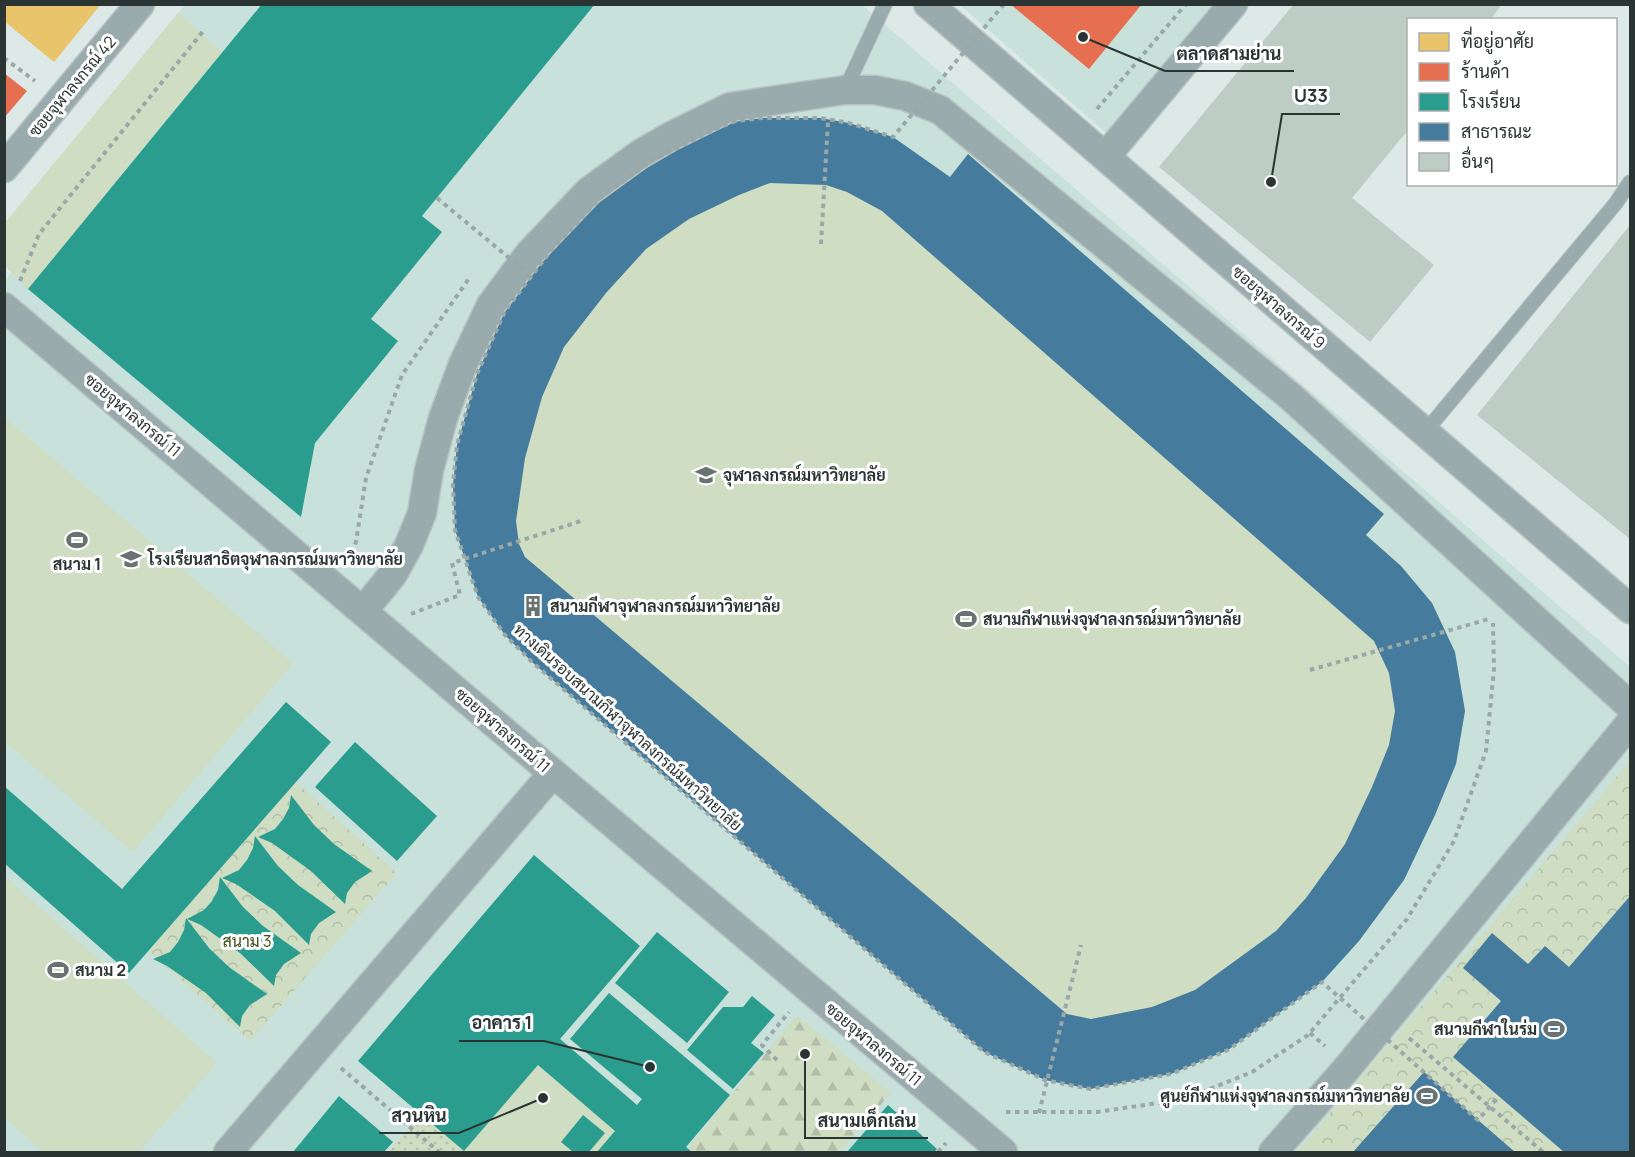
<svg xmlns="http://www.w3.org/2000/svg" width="1635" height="1157" font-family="Manrope,Sarabun,sans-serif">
	<defs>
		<pattern id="grass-dots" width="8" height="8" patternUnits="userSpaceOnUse" patternTransform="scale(1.5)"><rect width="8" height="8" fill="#cfddc3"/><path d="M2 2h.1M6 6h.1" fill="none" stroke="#b2bea8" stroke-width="1.8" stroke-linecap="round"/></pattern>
		<pattern id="forest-firs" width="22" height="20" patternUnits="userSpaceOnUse" patternTransform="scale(1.5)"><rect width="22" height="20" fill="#cfddc3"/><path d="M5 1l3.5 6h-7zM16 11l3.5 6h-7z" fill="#b2bea8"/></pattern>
		<pattern id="park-crowns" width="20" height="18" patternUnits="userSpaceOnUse" patternTransform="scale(1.5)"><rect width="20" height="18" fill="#cfddc3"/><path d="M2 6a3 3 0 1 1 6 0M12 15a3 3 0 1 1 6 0" fill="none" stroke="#b2bea8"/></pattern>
	</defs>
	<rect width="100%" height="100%" fill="#dce9e6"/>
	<path fill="#c8e1db" d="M185,5H862L1630,667V1152H5L4,282L12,272L5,266V224Z
		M960,5H1226L1114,140Z"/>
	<path fill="url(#grass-dots)" d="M421,1114L466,1152H388Z"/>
	<path fill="url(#forest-firs)" d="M797,1015L891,1093L839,1152H693L688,1148Z"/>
	<path fill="url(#park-crowns)" d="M1630,761V1152H1297Z
		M296,782L397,873L250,1041L148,951Z"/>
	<path fill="#cfddc3" d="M178,13L222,52L28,289L5,266L4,224Z
		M764,118H820L849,123L950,177L968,154L1384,514L1366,535L1401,566L1432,603L1455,652L1465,711L1456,764L1435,815L1404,880L1359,941L1322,982L1228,1050L1171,1074L1090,1089L1045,1080L984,1052L532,662L505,635L478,597L455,530L453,485L457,445L477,374L505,311L553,248L736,121Z
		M4,417L293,663L133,852L5,742Z
		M5,877L217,1063L139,1152H44L5,1118Z
		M538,1065L615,1131L597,1152L464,1151Z"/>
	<path fill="#e9c46a" d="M4,4H101L54,62L4,21Z"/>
	<path fill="#e76f51" d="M1010,4H1142L1089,69Z
		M4,73L27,91L4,118Z"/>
	<path fill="#2a9d8f" d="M262,4H595L422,216L442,232L371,319L398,341L315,443L301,517L28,289Z
		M286,702L331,742L129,973L4,863V786L122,889Z
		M355,742L437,816L397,861L315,787Z
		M291,795L314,825L334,844L372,871L355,882L347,893L345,904L311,871L272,843L258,837L275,829L283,819L289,808Z
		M255,836L278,866L298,885L336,912L319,923L311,934L309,945L275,911L236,884L222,878L239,870L247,860L253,848Z
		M534,855L640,946L560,1039L637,1105L642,1099L570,1039L609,993L730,1095L686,1147L692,1152H597L615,1131L538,1065L464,1151L358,1061Z
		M220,877L243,907L263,926L301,953L284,964L276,975L274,986L240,953L201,925L187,919L204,910L212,901L218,890Z
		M186,918L209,948L229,967L267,994L250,1005L242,1016L240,1027L206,993L167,966L153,959L170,952L178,942L184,930Z
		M657,932L729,992L687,1043L615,983Z
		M752,996L775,1015L751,1043L764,1053L733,1089L687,1050L723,1007H743Z
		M339,1096L393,1142L384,1152H293Z
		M888,1105L937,1149L934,1152H847Z
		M583,1115L605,1133L589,1152H573L561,1142Z"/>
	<path fill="#457b9d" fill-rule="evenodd" d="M764,118H820L849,123L893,137L950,177L968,154L1384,514L1366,535L1401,566L1432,603L1455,652L1465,711L1456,764L1435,815L1404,880L1359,941L1322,982L1228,1050L1171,1074L1090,1089L1045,1080L984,1052L532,662L505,635L478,597L455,530L453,485L457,445L477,374L505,311L553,248L601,197L653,160L711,131L736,121ZM770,183L826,185L847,192L882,211L1374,641L1389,673L1395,711L1389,745L1372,787L1345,844L1306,898L1276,931L1195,990L1152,1007L1091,1019L1067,1014L525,557L519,544L516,521L525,458L542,397L564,347L606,293L646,249L689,219L739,195Z
		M1630,896V1152H1564L1453,1057L1501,1001L1463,968L1492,933L1528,964L1545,946L1569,967Z
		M1424,1072L1478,1120L1515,1152H1353Z"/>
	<path fill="#bdccc4" d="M1294,4H1502L1490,20H1408V130L1352,198L1434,265L1370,342L1159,167Z
		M1630,225V539L1477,415Z"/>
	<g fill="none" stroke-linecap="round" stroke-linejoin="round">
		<defs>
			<path id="service" d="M845,90L885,4
				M1425,432L1616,203L1630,182"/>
			<path id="minor" d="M928,4L1630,609
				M1106,156L1233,4
				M4,168L140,4
				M4,307L553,773L1003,1152
				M364,610L393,574L409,545L422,513L429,470L443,418L463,364L491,305L529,254L589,191L640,154L671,136L730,107L845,90H875L905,96L940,110L1291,397L1630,706
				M228,1152L553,773
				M1273,1152L1348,1067L1630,723"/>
		</defs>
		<use href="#service" stroke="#b9c4c1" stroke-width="16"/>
		<use href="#minor" stroke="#b9c4c1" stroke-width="31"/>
		<path stroke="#9aa8a8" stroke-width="4" stroke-dasharray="4.5 4.5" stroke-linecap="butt" d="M4,58L35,81
			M1097,109L1186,4
			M821,244L828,122
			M20,281L39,234L205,29
			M348,561L356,542L366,478L402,375L470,277
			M411,614L460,595L452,563L584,520
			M1310,670L1489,619
			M1310,1033L1325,1046
			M1409,1038L1543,1152
			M777,1060L762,1045L789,1012
			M341,1068L439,1152
			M1006,1112H1097L1185,1099L1252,1072L1308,1035L1407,919L1454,841L1486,751L1494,669L1493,623
			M1039,1113L1081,945
			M938,1152L946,1143"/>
		<use href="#service" stroke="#99abac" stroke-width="14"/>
		<use href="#minor" stroke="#99abac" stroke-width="28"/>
		<path stroke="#9aa8a8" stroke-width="4" stroke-dasharray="4.5 4.5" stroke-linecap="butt" d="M1004,4L893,137L849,123L820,118H764L736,121L711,131L653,160L601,197L553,248L505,311L477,374L457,445L453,485L455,530L478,597L505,635L532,662L984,1052L1045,1080L1090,1089L1171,1074L1228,1050L1322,982L1478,1120L1499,1096
			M437,198L531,276"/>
	</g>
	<defs>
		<symbol id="university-bare" viewBox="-9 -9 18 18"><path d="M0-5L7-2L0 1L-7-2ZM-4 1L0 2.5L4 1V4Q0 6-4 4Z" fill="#687371" stroke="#fff" stroke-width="2.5" paint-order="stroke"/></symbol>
		<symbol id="stadium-bare" viewBox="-9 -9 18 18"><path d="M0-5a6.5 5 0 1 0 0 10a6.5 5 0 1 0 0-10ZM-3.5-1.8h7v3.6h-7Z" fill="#687371" stroke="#fff" stroke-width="2.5" paint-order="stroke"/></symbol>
		<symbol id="school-bare" viewBox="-9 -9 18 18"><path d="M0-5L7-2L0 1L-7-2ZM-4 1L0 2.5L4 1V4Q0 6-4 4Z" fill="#687371" stroke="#fff" stroke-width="2.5" paint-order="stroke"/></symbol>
		<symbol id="building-bare" viewBox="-9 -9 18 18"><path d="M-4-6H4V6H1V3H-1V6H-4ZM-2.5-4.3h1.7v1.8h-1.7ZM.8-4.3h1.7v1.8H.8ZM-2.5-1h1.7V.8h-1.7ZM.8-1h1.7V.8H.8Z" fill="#687371" stroke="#fff" stroke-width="2.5" paint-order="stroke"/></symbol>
	</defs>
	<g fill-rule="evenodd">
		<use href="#university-bare" x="691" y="460" width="30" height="30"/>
		<use href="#stadium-bare" x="62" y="525" width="30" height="30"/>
		<use href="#school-bare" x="116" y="544" width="30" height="30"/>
		<use href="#building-bare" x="518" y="591" width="30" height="30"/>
		<use href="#stadium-bare" x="951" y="604" width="30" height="30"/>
		<use href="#stadium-bare" x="43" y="955" width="30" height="30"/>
		<use href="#stadium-bare" x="1539" y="1014" width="30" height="30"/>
		<use href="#stadium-bare" x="1412" y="1081" width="30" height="30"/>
	</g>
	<g text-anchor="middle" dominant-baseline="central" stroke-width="6" stroke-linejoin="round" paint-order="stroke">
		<g font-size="16" fill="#2a3432" stroke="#fff">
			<text transform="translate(72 86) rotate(-50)">ซอยจุฬาลงกรณ์ 42</text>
			<text transform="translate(1279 307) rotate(41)">ซอยจุฬาลงกรณ์ 9</text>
			<text transform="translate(133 415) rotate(40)">ซอยจุฬาลงกรณ์ 11</text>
			<text transform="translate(628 727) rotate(42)">ทางเดินรอบสนามกีฬาจุฬาลงกรณ์มหาวิทยาลัย</text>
			<text transform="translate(503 730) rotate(41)">ซอยจุฬาลงกรณ์ 11</text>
			<text transform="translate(874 1044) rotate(40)">ซอยจุฬาลงกรณ์ 11</text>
		</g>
		<g font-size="16" font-weight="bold" fill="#2a3432" stroke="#fff" text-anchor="start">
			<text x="723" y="475">จุฬาลงกรณ์มหาวิทยาลัย</text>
			<text x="148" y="559">โรงเรียนสาธิตจุฬาลงกรณ์มหาวิทยาลัย</text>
			<text x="77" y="564" text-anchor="middle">สนาม 1</text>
			<text x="550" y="606">สนามกีฬาจุฬาลงกรณ์มหาวิทยาลัย</text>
			<text x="983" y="619">สนามกีฬาแห่งจุฬาลงกรณ์มหาวิทยาลัย</text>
			<text x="75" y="970">สนาม 2</text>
			<text x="1537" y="1029" text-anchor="end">สนามกีฬาในร่ม</text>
			<text x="1410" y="1096" text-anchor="end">ศูนย์กีฬาแห่งจุฬาลงกรณ์มหาวิทยาลัย</text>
		</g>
		<g font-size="16" fill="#405017" stroke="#fff">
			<text x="247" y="941">สนาม 3</text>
		</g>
	</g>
	<path fill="none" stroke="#2a3432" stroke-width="2" d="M1083 37L1165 71H1294M1271 182L1282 114H1340M650 1067L544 1041H459M543 1098L459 1133H379M805 1054L805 1138H928"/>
	<g fill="#2a3432" stroke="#fff" stroke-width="2">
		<circle cx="1083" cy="37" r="6"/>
		<circle cx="1271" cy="182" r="6"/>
		<circle cx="650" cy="1067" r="6"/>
		<circle cx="543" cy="1098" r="6"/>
		<circle cx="805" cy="1054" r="6"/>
	</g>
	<g font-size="18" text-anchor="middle" font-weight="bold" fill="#2a3432" stroke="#fff" stroke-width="6" stroke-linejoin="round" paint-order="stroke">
		<text x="1229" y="60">ตลาดสามย่าน</text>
		<text x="1311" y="102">U33</text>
		<text x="502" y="1029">อาคาร 1</text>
		<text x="419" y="1122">สวนหิน</text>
		<text x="867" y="1127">สนามเด็กเล่น</text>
	</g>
	<rect width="1635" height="1157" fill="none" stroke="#2a3432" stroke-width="12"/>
	<rect x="1407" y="18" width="210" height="168" fill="#ffffff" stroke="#aaaead" stroke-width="1.5"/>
	<rect x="1419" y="33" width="30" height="18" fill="#e9c46a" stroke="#aaaead" stroke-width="1.5"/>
	<text x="1461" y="48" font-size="18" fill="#2a3432">ที่อยู่อาศัย</text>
	<rect x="1419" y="63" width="30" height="18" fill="#e76f51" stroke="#aaaead" stroke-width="1.5"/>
	<text x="1461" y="78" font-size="18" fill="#2a3432">ร้านค้า</text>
	<rect x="1419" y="93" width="30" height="18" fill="#2a9d8f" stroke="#aaaead" stroke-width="1.5"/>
	<text x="1461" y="108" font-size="18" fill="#2a3432">โรงเรียน</text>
	<rect x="1419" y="123" width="30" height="18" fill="#457b9d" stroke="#aaaead" stroke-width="1.5"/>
	<text x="1461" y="138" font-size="18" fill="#2a3432">สาธารณะ</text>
	<rect x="1419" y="153" width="30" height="18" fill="#bdccc4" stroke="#aaaead" stroke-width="1.5"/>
	<text x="1461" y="168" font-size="18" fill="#2a3432">อื่นๆ</text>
</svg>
